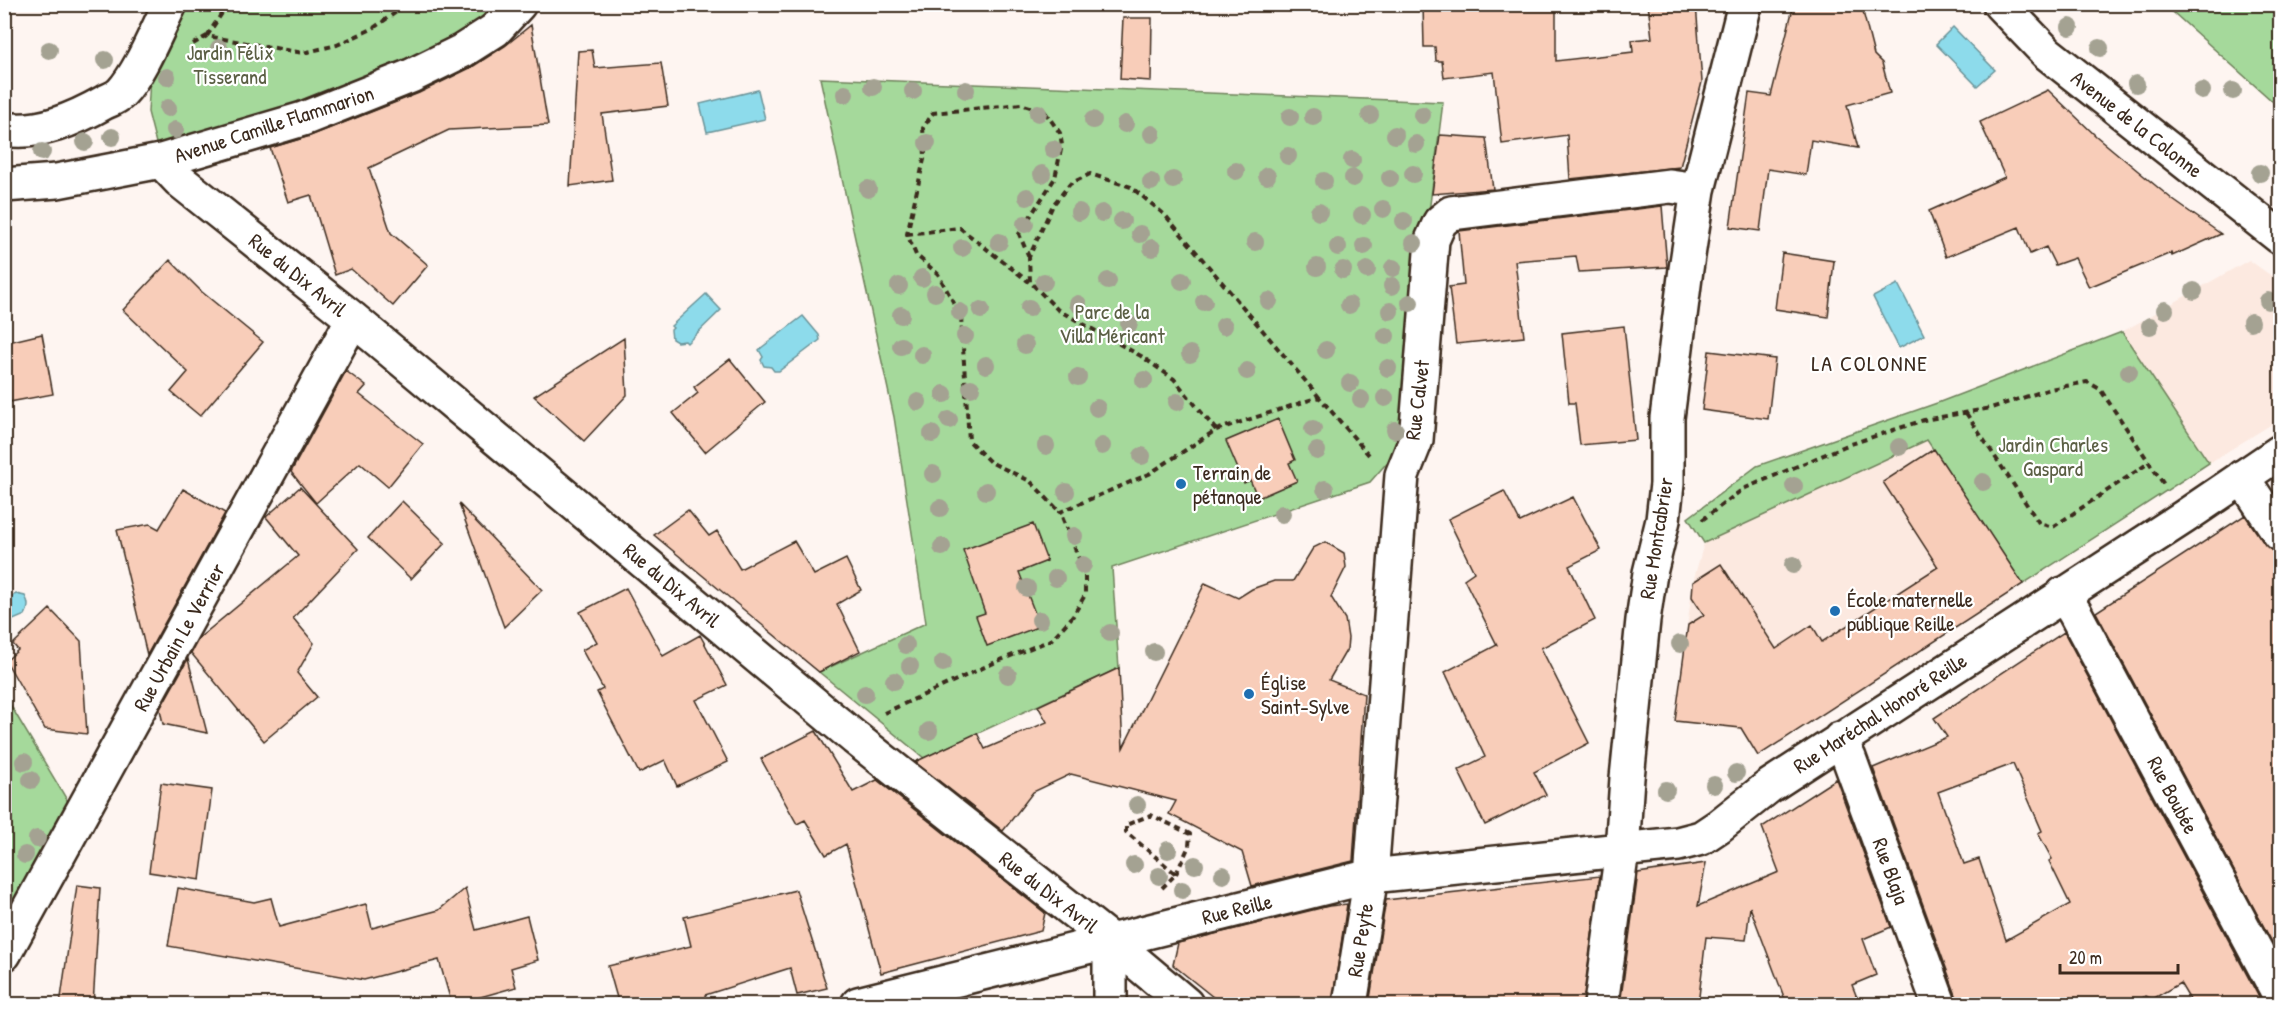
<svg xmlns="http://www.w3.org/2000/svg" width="2285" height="1009" font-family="'Patrick Hand',sans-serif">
	<rect width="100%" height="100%" fill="#fef5f1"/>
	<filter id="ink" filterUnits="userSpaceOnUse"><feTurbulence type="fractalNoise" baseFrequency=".0167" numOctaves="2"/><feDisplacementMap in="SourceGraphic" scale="12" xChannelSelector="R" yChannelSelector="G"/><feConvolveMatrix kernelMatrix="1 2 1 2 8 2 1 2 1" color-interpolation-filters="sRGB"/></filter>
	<g filter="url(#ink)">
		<path fill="#fce9e0" d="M2249,260L2280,282V419L2209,463L2122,332Z
			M1927,440L2023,584L1758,756L1742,730L1675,721L1693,582L1704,543Z"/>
		<path fill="#a5d99b" stroke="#70825c" stroke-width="1.5" d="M190,5H494L463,34L400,67L280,112L157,147L148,112L150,79Z
			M2165,5H2280V108Z
			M820,78L1443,102L1399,449L1370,482L1112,568L1119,668L924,758L819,672L926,623L894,417Z
			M2122,332L2209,463L2023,584L1927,440L1704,543L1688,518L1757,466L1940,402Z
			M5,696L70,805L5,927Z"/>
		<path fill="#8ddbeb" stroke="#6c9499" stroke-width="1.5" d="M1953,27L1995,70L1977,86L1936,44Z
			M758,90L765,119L707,132L700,104Z
			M1898,284L1924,335L1899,348L1873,297Z
			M706,294L721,310L687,343L685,341L677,342L672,339L671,330L673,328L671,326Z
			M803,316L819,335L820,340L779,371H774L771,367L764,366L761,360L763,357L759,350L761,348Z
			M16,594L25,596C29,603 29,607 25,615L13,620L5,634V599Z"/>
		<path fill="#f8cdb9" stroke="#3b2a1e" stroke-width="1.5" fill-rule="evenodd" d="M1423,4H1556V61L1633,52L1632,40L1652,38L1648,4H1696L1702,82L1680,167L1570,179L1567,135L1502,144L1494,72L1444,78L1442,61H1436L1435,47H1424Z
			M1794,4H1861L1874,55L1882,63L1890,93L1847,105L1858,148L1811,140L1806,175L1768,169L1760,231L1730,227L1749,93L1771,96Z
			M1123,18H1152L1151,81L1120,79Z
			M531,25L548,125L449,130L369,168L391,233L428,265L393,306L351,269L335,275L311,195L288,202L270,148L310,136L419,93L472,67L505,46Z
			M592,50L595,68L661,63L668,106L602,114L612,180L570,186L578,51Z
			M2048,90L2096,136L2173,200L2221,234L2172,256L2171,253L2089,287L2075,258L2055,265L2046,247L2030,254L2019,227L1946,257L1929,211L2005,177L1980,122Z
			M1440,135L1486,138L1493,189L1432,194Z
			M1662,206L1667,267L1579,272L1576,256L1515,261L1524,337L1456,344L1449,287L1464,285L1459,231Z
			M1782,253L1834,261L1828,317L1775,309Z
			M170,260L202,292L263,342L200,416L171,392L188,372L123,310Z
			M1624,326L1636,440L1580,445L1575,403H1569L1562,333Z
			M42,334L53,394L4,403V343Z
			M624,338L627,395L584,441L534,396Z
			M1709,351L1775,359L1768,419L1702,410Z
			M730,359L765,402L705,452L673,413L698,393L694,387Z
			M346,371L366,386L359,394L423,444L388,487L360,463L316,503L291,472Z
			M1278,419L1295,460L1289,463L1297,481L1258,498L1250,480L1244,483L1226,441Z
			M1934,449L2023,584L1758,756L1741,728L1675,721L1688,625L1704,615L1692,597L1693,582L1721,564L1776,649L1812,625L1822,642L1938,567L1883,482Z
			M300,487L358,549L293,618L314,643L297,673L317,697L264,741L191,653L199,638L298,556L266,517Z
			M183,489L225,513L147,655L117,530L150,524L159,529Z
			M1504,491L1520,522L1573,497L1601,550L1569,566L1595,620L1541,648L1589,743L1534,772L1546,795L1485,825L1458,770L1485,757L1445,672L1497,645L1464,579L1474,572L1448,519Z
			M402,501L445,543L411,579L368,538Z
			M459,504L542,590L504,627Z
			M688,510L709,536L717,531L740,569L794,541L814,575L846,559L861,590L837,604L860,651L819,672L791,649L654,535Z
			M2245,515L2265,545L2271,550L2280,553V957L2096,612Z
			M1033,524L1047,561L1019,572L1040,626L987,646L976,616L985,613L963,550Z
			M1325,542L1344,553L1346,567L1331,597L1345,619L1348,638L1347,649L1329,680L1364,694L1353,861L1252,886L1242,852L1169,814L1176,801L1071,774L1033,792L1003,831L915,762L977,733L985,749L1047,722L1038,706L1119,668L1123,748L1205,583L1238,598L1252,589L1274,581H1293L1313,548Z
			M626,588L663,656L700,635L727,685L696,700L728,762L677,786L665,760L639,773L597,692L603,689L582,650L597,642L580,612Z
			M50,609L81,641L87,734L45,729L6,661L18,650L13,644Z
			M2064,632L2263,1005H2193L2180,983L2153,999L2145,996L2134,1005H1957V998L1873,768L1947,737L1934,718ZM2013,764L2042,831L2038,833L2052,859L2049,861L2070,904L2006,940L1979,859L1964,864L1938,792Z
			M188,659L207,733L163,724L160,709Z
			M816,731L853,792L877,780L1045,913L1041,931L881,973L846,844L826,855L805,820L797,824L761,759Z
			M1836,779L1891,927L1863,939L1876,975L1852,985L1860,1005H1787L1750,907L1746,940L1706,937L1698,1005H1620L1638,873L1706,863L1698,906L1779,872L1762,827Z
			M161,783L212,790L200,880L149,872Z
			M1600,876L1583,1005H1369L1386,900Z
			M77,885L100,888L93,1005H60Z
			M178,888L254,902L271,898L279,927L366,904L372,928L439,910L465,888L476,930L527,916L538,960L511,968L516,987L452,1005L439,960L364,980L168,946Z
			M796,890L827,988L797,995L790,968L705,995L707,1005H619L608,966L691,946L684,917Z
			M1347,904L1332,1005H1223L1173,965L1178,943L1329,906Z"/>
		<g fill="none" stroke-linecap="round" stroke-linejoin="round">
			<defs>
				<path id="street" d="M2000,4L2047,53L2280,237
					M4,129C39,135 75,119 105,102C110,100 117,97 121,93C140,73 157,30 170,4
					M161,161L179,180L353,319L855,738L1110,940L1186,1004
					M4,185L57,181L161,161L303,119L411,76L462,51L495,30L519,4
					M2242,477L2280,534
					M2063,594L2075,613L2280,996
					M1840,739L1849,758L1939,1004
					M4,954L353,319
					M858,1004L1371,876L1678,844L1701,838L1719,826L1768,787L2184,517L2280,452
					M1110,1004V940
					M1350,1004L1371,876L1402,475L1416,440L1432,240L1440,222L1451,213L1670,186L1698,190
					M1601,1004L1622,850L1627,778L1643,620L1650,573L1663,520L1667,484V418L1686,269L1698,190L1745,4"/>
			</defs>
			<use href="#street" stroke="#3b2a1e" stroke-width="38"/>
			<path stroke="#3b2a1e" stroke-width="4" stroke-dasharray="6 4.5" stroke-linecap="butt" d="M207,36L228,4
				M193,44L207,36L303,53L337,45L372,29L408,4
				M907,234L960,228L1029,282
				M1029,257L1019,234L1055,178L1062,145L1060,133L1045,112L1021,104L933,113L923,128L925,155L907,234L916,255L938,274L961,316L969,441L990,462L1030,481L1060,512
				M1966,413L2039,523L2053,527L2150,462
				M1216,430L1174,379L1141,356L1058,310L1030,282L1029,257L1053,205L1070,184L1090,174L1131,187L1165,215L1319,397
				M1702,520L1743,489L1845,446L1924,420L1991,408L2050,389L2087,382L2100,389L2165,486
				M884,713L998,661L1051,640L1073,616L1085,595V573L1060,512L1149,474L1216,430L1319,397L1369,455
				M1162,888L1176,874L1126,832V825L1151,815L1190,834L1189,846L1176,874"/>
			<use href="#street" stroke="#fff" stroke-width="33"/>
		</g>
		<g fill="#a4a292">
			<circle cx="2070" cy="27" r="9"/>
			<circle cx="219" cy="48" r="9"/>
			<circle cx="2100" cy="48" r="9"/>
			<circle cx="49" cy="50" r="9"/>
			<circle cx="105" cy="60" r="9"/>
			<circle cx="167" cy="77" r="9"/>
			<circle cx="2136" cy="84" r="9"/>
			<circle cx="873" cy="87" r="9"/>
			<circle cx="966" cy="90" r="9"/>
			<circle cx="913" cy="91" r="9"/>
			<circle cx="2202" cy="91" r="9"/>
			<circle cx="2233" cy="91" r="9"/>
			<circle cx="845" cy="94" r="9"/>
			<circle cx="168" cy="108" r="9"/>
			<circle cx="1038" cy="113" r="9"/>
			<circle cx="1370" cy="115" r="9"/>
			<circle cx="1422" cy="115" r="9"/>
			<circle cx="1290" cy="117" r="9"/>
			<circle cx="1313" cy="117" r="9"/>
			<circle cx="1093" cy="120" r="9"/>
			<circle cx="1125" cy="124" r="9"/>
			<circle cx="175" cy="130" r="9"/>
			<circle cx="1152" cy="134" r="9"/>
			<circle cx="1395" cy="135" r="9"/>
			<circle cx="112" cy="137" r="9"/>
			<circle cx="85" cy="142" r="9"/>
			<circle cx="927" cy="143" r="9"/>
			<circle cx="1416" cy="144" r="9"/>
			<circle cx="1053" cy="149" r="9"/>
			<circle cx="42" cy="152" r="9"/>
			<circle cx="1288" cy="156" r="9"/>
			<circle cx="1352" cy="160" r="9"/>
			<circle cx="1236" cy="171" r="9"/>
			<circle cx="2260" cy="173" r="9"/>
			<circle cx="1042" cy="174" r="9"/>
			<circle cx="1413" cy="174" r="9"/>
			<circle cx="1267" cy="176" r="9"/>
			<circle cx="1353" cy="178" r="9"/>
			<circle cx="1390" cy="178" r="9"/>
			<circle cx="1173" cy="180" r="9"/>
			<circle cx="1324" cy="181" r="9"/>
			<circle cx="1151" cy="182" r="9"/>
			<circle cx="868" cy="189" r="9"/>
			<circle cx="1027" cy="197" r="9"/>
			<circle cx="1383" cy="209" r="9"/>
			<circle cx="1079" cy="212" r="9"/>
			<circle cx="1319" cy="212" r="9"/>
			<circle cx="1102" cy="213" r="9"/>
			<circle cx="1362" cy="215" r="9"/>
			<circle cx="1122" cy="221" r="9"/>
			<circle cx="1404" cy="221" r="9"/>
			<circle cx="1025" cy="224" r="9"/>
			<circle cx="1140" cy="234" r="9"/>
			<circle cx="999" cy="242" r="9"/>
			<circle cx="1255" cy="242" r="9"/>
			<circle cx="1414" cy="243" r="9"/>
			<circle cx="1364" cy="246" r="9"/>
			<circle cx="1338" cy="247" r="9"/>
			<circle cx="962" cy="248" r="9"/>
			<circle cx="1152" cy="248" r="9"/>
			<circle cx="1317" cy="267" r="9"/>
			<circle cx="1393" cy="268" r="9"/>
			<circle cx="1343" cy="270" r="9"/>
			<circle cx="1367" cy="270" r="9"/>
			<circle cx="922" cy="278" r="9"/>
			<circle cx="1108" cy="281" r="9"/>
			<circle cx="1182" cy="281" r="9"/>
			<circle cx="1044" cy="282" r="9"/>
			<circle cx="899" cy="286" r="9"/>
			<circle cx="1392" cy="286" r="9"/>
			<circle cx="2194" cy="291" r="9"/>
			<circle cx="935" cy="293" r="9"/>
			<circle cx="1269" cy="301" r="9"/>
			<circle cx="2268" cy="301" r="9"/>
			<circle cx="1204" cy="302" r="9"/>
			<circle cx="1410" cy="303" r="9"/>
			<circle cx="1078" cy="304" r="9"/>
			<circle cx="1349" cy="305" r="9"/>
			<circle cx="1029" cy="308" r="9"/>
			<circle cx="981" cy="310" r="9"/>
			<circle cx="2165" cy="310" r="9"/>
			<circle cx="1390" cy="311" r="9"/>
			<circle cx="960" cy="312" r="9"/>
			<circle cx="901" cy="315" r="9"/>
			<circle cx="2251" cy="322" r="9"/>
			<circle cx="1129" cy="324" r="9"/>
			<circle cx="1224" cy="326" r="9"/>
			<circle cx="2150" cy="326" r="9"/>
			<circle cx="965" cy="336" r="9"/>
			<circle cx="1386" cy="336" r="9"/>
			<circle cx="1025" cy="345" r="9"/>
			<circle cx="901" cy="346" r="9"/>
			<circle cx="1326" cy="350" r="9"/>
			<circle cx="1190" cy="354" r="9"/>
			<circle cx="922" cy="355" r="9"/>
			<circle cx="986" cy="365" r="9"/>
			<circle cx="1388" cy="368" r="9"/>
			<circle cx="1247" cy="371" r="9"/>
			<circle cx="2129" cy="372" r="9"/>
			<circle cx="1078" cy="377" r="9"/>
			<circle cx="1144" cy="380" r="9"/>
			<circle cx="1350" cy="383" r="9"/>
			<circle cx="971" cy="388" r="9"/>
			<circle cx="944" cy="394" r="9"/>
			<circle cx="1385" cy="398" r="9"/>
			<circle cx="1361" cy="399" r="9"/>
			<circle cx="918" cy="402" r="9"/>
			<circle cx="1177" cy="402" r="9"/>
			<circle cx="1097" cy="408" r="9"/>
			<circle cx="949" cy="420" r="9"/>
			<circle cx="1313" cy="429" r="9"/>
			<circle cx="1395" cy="430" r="9"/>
			<circle cx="932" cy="434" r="9"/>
			<circle cx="1046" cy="446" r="9"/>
			<circle cx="1102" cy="446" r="9"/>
			<circle cx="1899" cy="447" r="9"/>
			<circle cx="1317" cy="451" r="9"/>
			<circle cx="1142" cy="456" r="9"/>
			<circle cx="933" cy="474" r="9"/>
			<circle cx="1983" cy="482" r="9"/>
			<circle cx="1794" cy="486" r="9"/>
			<circle cx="1325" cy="489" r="9"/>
			<circle cx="986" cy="491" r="9"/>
			<circle cx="1066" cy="492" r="9"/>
			<circle cx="940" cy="508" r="9"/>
			<circle cx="1282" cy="514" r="9"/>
			<circle cx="1074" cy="536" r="9"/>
			<circle cx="942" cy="547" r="9"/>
			<circle cx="1083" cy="565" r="9"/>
			<circle cx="1793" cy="565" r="9"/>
			<circle cx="1056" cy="578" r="9"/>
			<circle cx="1027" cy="588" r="9"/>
			<circle cx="1040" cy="620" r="9"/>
			<circle cx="1110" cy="633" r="9"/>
			<circle cx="1680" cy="644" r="9"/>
			<circle cx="906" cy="645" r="9"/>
			<circle cx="1154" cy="652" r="9"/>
			<circle cx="943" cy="663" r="9"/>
			<circle cx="910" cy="666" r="9"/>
			<circle cx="1008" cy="675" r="9"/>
			<circle cx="894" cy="681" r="9"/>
			<circle cx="865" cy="694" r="9"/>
			<circle cx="929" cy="731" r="9"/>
			<circle cx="24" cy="762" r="9"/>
			<circle cx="1736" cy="773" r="9"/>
			<circle cx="31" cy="780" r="9"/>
			<circle cx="1714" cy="785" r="9"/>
			<circle cx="1666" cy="790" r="9"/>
			<circle cx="1137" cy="805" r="9"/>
			<circle cx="37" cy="839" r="9"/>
			<circle cx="1168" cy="850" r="9"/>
			<circle cx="25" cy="855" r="9"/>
			<circle cx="1134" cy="865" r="9"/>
			<circle cx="1195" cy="865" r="9"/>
			<circle cx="1223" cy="875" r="9"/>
			<circle cx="1159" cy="876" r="9"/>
			<circle cx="1182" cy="890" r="9"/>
		</g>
	</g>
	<g fill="#1f6fb2" stroke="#fff" stroke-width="2">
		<circle cx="1181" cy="484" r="6"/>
		<circle cx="1835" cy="611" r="6"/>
		<circle cx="1249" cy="694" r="6"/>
	</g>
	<g text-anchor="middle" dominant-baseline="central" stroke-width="4.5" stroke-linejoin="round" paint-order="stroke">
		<g font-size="21" fill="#5b5f44" stroke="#fff">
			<text x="230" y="52">Jardin Félix<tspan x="230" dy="24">Tisserand</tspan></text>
			<text x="1112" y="311">Parc de la<tspan x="1112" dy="24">Villa Méricant</tspan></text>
			<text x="2053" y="444">Jardin Charles<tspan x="2053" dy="24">Gaspard</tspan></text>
		</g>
		<g font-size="21" fill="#3b2a1e" stroke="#fff">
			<text transform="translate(274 124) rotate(-18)">Avenue Camille Flammarion</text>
			<text transform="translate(2137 124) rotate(38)">Avenue de la Colonne</text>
			<text transform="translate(298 275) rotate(39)">Rue du Dix Avril</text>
			<text transform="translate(1417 400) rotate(-83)">Rue Calvet</text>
			<text transform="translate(1656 538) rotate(-81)">Rue Montcabrier</text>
			<text transform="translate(672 585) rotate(40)">Rue du Dix Avril</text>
			<text transform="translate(179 637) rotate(-61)">Rue Urbain Le Verrier</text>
			<text transform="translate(1880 713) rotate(-33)">Rue Maréchal Honoré Reille</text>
			<text transform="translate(2173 795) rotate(62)">Rue Boubée</text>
			<text transform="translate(1891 871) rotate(70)">Rue Blaja</text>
			<text transform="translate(1049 892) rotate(38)">Rue du Dix Avril</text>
			<text transform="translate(1237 909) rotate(-14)">Rue Reille</text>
			<text transform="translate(1360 940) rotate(-81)">Rue Peyte</text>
		</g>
		<g font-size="21" fill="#3b2a1e" stroke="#fff" text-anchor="start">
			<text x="1193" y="472">Terrain de<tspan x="1193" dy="24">pétanque</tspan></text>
			<text x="1847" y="599">École maternelle<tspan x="1847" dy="24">publique Reille</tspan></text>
			<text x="1261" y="682">Église<tspan x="1261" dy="24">Saint-Sylve</tspan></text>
		</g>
		<g font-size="22" letter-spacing="1.5" fill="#3b2a1e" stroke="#fff">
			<text x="1870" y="363">LA COLONNE</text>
		</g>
	</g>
	<rect width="2285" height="1009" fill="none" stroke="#fff" stroke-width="24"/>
	<rect x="12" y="12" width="2261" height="985" fill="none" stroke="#3b2a1e" stroke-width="2" filter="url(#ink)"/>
	<path d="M2060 964v9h118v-9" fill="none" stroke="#3b2a1e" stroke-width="3"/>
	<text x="2069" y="964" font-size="18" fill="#3b2a1e" stroke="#ffffff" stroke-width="4.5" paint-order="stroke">20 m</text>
</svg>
